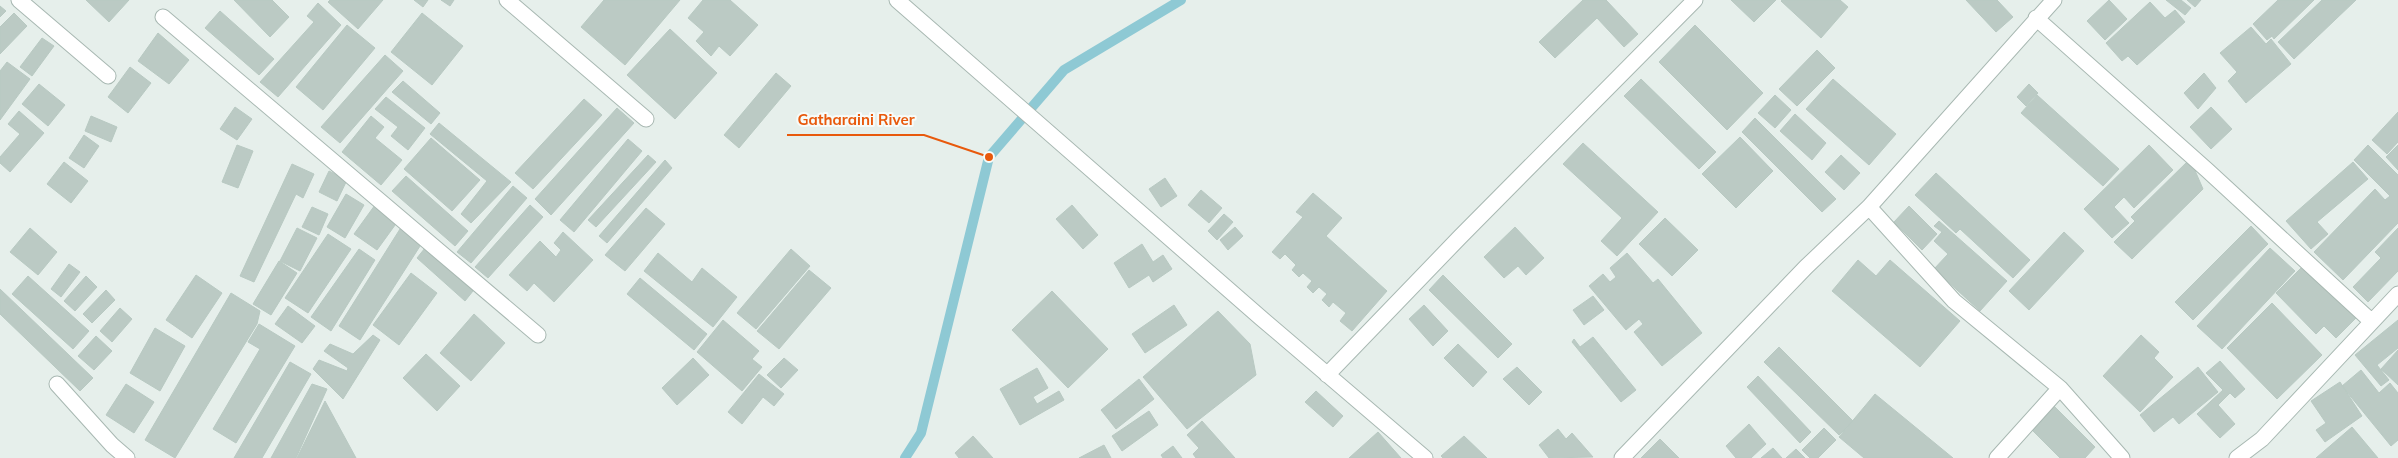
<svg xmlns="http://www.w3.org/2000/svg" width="2398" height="458" font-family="Mulish,sans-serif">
	<rect width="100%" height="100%" fill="#e6efeb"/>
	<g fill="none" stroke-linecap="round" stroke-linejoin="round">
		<path stroke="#8ec9d4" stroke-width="10" d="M905,458L921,433L989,157L1064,70L1181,0"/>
	</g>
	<path fill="#bbcac4" stroke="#b8c9c2" d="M86,0H129L109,22Z
		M234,0H272L289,17L270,37Z
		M330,0H383L358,29L328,2Z
		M414,0H428L423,7Z
		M441,0H454L450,6Z
		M604,0H680L625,65L581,27Z
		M703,0H730L758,25L730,56L719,46L711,56L696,41L704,32L688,18Z
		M1583,0H1606L1638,34L1624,47L1597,18L1555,58L1539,42Z
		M1731,0H1776L1754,22Z
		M1782,0H1840L1848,7L1821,38L1781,1Z
		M1966,0H1997L2013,17L1996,32Z
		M2109,0L2127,19L2105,40L2087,21Z
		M2166,0H2181L2191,8L2185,15Z
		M2187,0H2201L2195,7Z
		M2278,0H2314L2274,39L2272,36L2267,40L2253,24Z
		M2322,0H2356L2294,59L2278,42Z
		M2150,2L2165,18L2175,10L2185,22L2137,65L2128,56L2122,61L2106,43Z
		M318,3L341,25L278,97L260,82L314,22L307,16Z
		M0,6L6,11L0,17Z
		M220,11L274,59L259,75L205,28Z
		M14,13L27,26L0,54V27Z
		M422,13L463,46L432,85L391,52Z
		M347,25L375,48L323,110L296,87Z
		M1695,25L1763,93L1727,130L1659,62Z
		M2251,27L2266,44L2271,39L2291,64L2246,103L2228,81L2237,72L2220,53Z
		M670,29L717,73L675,119L627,75Z
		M158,33L189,60L169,84L138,61Z
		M42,38L54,46L32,76L20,67Z
		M1817,50L1835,68L1797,106L1779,89Z
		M385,55L403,71L340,143L321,127Z
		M7,62L30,79L0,120V71Z
		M130,67L151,83L128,113L108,97Z
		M776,73L791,86L739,148L724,135Z
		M2204,73L2216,88L2198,109L2184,93Z
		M1641,79L1716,152L1699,169L1624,96Z
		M1833,79L1896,134L1869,165L1806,109Z
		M403,81L440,113L431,124L392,92Z
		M39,84L65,105L48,126L22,104Z
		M2029,84L2038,93L2026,106L2017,97Z
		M1775,95L1791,110L1775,128L1758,113Z
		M2037,95L2119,169L2103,186L2021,113Z
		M386,97L425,128L408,150L391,136L398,127L375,109Z
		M584,99L602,115L533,189L515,173Z
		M235,107L252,119L237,140L220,129Z
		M2211,107L2232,129L2211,149L2190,127Z
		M617,108L634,123L551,215L535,199Z
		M19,111L44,133L10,172L0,163V157L20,134L8,124Z
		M2398,112V142L2387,154L2372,140Z
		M1795,114L1826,143L1812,160L1780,131Z
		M91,116L117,127L111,142L85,131Z
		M371,116L384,127L375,138L402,160L381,185L342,152Z
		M1755,118L1836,199L1822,212L1742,132Z
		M439,123L511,182L471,223L461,214L487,181L430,134Z
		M84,135L99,146L84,168L69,158Z
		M1740,137L1773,171L1736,208L1702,174Z
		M431,138L480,180L452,211L404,169Z
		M628,139L642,151L574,232L560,220Z
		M1583,143L1658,212L1617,256L1601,241L1622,218L1563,164Z
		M237,145L253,151L238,188L222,182Z
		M2149,145L2173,170L2134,208L2124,197L2114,207L2129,223L2112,238L2084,209Z
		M2368,145L2398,175V223L2343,280L2314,252L2375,189L2385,200L2390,196L2354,160Z
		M2398,145V170L2386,157Z
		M648,155L656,162L596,227L588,220Z
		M1841,155L1860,173L1844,190L1825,172Z
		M2190,159L2203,189L2132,259L2114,242L2135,221L2131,217Z
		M665,160L672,168L607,243L599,236Z
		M64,162L88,181L71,203L47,184Z
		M2353,162L2368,179L2317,222L2328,234L2311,249L2286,221Z
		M292,164L314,174L303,198L296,194L254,282L240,276Z
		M329,171L347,180L337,201L319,192Z
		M1936,173L2030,260L2013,278L1960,229L1956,233L1915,195Z
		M406,176L468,231L455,246L392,191Z
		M1165,178L1177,196L1161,207L1149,189Z
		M513,186L527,198L471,263L457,252Z
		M1201,190L1222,208L1209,223L1188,205Z
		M1313,193L1342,218L1326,236L1387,291L1352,331L1340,321L1346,313L1333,302L1329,307L1322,300L1327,294L1319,287L1313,293L1307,287L1312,281L1303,273L1299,277L1292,270L1296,265L1285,254L1280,259L1272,252L1303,217L1296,212Z
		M346,194L364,205L345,238L327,227Z
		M375,205L398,221L377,250L354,234Z
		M530,205L543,217L488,278L475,267Z
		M1072,205L1098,235L1083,249L1056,219Z
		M1909,206L1937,234L1922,250L1894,222Z
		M312,207L328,214L319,235L302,227Z
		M646,208L665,224L625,271L605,255Z
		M1224,214L1233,222L1217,240L1208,231Z
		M1665,218L1698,250L1672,276L1639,244Z
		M1939,221L2007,281L1980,311L1934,269L1948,254L1934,241L1942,232L1934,226Z
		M2251,226L2268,244L2193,320L2175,302Z
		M1235,227L1243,236L1228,250L1220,240Z
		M1515,227L1544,258L1526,275L1518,266L1504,278L1484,257Z
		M30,228L57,252L38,275L10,252Z
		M297,228L317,238L300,271L280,261Z
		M2398,228V271L2368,302L2353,287L2381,258L2375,252Z
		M400,229L422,243L360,340L339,326Z
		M563,232L593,260L554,302L534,283L527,291L509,275L540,241L556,257L561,250L554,243Z
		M2064,232L2084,251L2029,310L2009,291Z
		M328,234L351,249L308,313L285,298Z
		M1142,244L1153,262L1163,255L1172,269L1153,282L1149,275L1129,288L1114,263Z
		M425,248L473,291L465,301L417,258Z
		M2270,248L2295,271L2222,349L2197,326Z
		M359,249L375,260L331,331L311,317Z
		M791,249L810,266L756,329L737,313Z
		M658,253L692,282L702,268L737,297L713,327L644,271Z
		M1627,253L1653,283L1658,279L1702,333L1662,366L1634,332L1643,324L1639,319L1626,330L1589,286L1603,274L1610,282L1616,277L1610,268Z
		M1858,260L1876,276L1890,260L1960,321L1920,367L1832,291Z
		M279,261L297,273L271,315L253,304Z
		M2306,263L2359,315L2336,338L2324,326L2316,334L2276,293Z
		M69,264L80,272L61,297L51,289Z
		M809,270L831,288L779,349L757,331Z
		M411,273L437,293L399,345L373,325Z
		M196,275L222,293L192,338L166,320Z
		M1443,275L1512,344L1498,358L1429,290Z
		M28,276L89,331L73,349L12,294Z
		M86,276L97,287L75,311L64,301Z
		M640,278L707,334L694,350L627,294Z
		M0,289L93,378L80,391L0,314Z
		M106,290L115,300L92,323L83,314Z
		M1052,291L1108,349L1068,388L1012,330Z
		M231,293L260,311L257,324L175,458L145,440Z
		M1593,296L1604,310L1584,325L1573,310Z
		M2272,303L2322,355L2277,399L2227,348Z
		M1174,305L1187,325L1145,353L1132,334Z
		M1424,305L1448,331L1433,346L1409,319Z
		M288,306L315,326L302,343L275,324Z
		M120,308L132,319L112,342L100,331Z
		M1218,311L1250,344L1256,375L1187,429L1143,377Z
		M474,314L505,343L471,381L440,353Z
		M723,320L759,351L752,359L762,367L742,391L697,352Z
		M2398,320V348L2377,365L2389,380L2381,386L2355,355Z
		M259,324L295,346L236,443L213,429L260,349L248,342Z
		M155,328L185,346L160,391L130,373Z
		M373,335L380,340L343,399L313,369L319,360L347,371L348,368L324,351L330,344L353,354Z
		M2141,335L2159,352L2154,358L2173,377L2140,412L2103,376Z
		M96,336L112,351L94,370L78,356Z
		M1593,337L1636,390L1621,402L1572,342L1574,339L1580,347Z
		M1458,344L1487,372L1473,387L1444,358Z
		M1779,347L1853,421L1839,435L1764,362Z
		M2398,350V385L2381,369Z
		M426,354L460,386L437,411L403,378Z
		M693,358L709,375L677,405L662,388Z
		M784,358L798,370L781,388L767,375Z
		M2220,361L2245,389L2235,398L2230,393L2218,405L2235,424L2220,438L2197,414L2223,390L2206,373Z
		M290,362L311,374L262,458H234Z
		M1517,367L1542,392L1529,405L1503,379Z
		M2198,367L2218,392L2179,424L2173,417L2154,432L2140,415Z
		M1037,368L1048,388L1033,397L1037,404L1059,391L1064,400L1020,425L1000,389Z
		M2361,370L2379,393L2390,383L2398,393V440L2391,446L2342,386Z
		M759,374L784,394L774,406L763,397L742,424L728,412Z
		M1758,376L1811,432L1800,443L1747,387Z
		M1139,379L1154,399L1116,429L1101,410Z
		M2340,382L2362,416L2325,442L2316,430L2326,423L2311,401Z
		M126,384L154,402L134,433L106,415Z
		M312,384L327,389L296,458H271Z
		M1316,391L1343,416L1333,427L1305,402Z
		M1875,394L1953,458H1864L1839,437Z
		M325,401L356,458H297Z
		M2052,404L2095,447L2085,458H2060L2029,427Z
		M1149,411L1158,425L1122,451L1112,436Z
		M1202,421L1235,458H1196L1193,454L1199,448L1187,435Z
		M1749,424L1766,444L1751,458H1736L1726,446Z
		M2352,427L2378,458H2316Z
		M1824,428L1836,440L1818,458H1810L1802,450Z
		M1558,429L1566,439L1572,433L1593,457L1549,458L1539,445Z
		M1378,432L1401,458H1349Z
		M973,436L993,458H959L955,453Z
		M1464,436L1487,458H1443L1441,456Z
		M1660,439L1679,458H1641Z
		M1104,445L1111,458H1079Z
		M1173,446L1182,458H1163L1161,455Z
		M1773,448L1782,458H1761Z
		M1796,449L1805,458H1786Z"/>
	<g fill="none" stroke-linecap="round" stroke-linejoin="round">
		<defs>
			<path id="street" d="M19,0L108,76
				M507,0L646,119
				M897,0L1261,318L1425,458
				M163,17L538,335
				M2036,18L2207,170L2371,321
				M1869,207L1954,301L2060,388L2122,458
				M1327,375L1460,237L1695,0
				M57,384L112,445L127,458
				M1622,458L1806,267L1869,207L2054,0
				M1997,458L2060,388
				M2237,458L2262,439L2398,294"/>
		</defs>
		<use href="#street" stroke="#a8b8b2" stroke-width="17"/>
		<use href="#street" stroke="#fff" stroke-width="15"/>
	</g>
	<path fill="none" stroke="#e8590c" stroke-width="2" d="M989 157L924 135H787"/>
	<circle fill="#e8590c" stroke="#f7fbf9" stroke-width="2" cx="989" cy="157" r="5"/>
	<g font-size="15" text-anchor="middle" font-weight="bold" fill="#e8590c" stroke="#f7fbf9" stroke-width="4" stroke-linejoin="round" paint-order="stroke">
		<text x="856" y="125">Gatharaini River</text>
	</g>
</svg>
